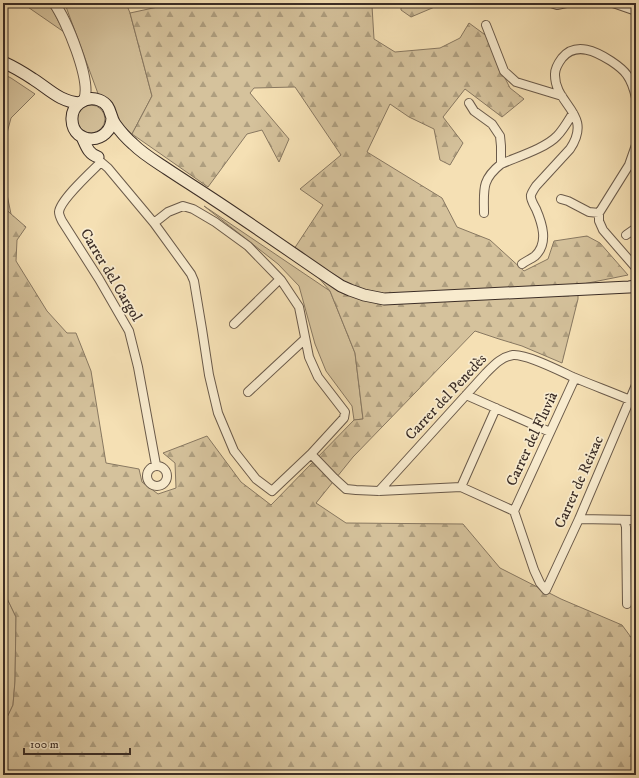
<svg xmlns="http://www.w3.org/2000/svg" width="639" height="778" font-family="'IM FELL DW Pica',serif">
	<defs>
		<pattern id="forest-firs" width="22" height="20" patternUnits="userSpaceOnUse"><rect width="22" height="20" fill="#d5c29c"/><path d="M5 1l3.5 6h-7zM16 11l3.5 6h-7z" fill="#ae9e7f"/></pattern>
	</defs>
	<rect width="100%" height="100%" fill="#f5e0b4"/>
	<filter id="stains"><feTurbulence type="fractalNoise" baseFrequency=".005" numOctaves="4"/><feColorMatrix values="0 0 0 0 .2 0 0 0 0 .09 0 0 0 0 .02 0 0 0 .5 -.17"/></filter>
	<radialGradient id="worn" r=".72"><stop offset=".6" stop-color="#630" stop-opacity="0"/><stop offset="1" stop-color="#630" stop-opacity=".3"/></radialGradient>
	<path fill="#d5c29c" stroke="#887861" d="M22,3H45L51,7L64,32Z
		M69,3H126L130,13L152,96L132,134L117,120L100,99L65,4Z
		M3,74L11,78L35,94L11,118L3,148Z
		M77 119a14 14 0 1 1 28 0a14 14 0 1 1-28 0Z
		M3,170V175L11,214L3,207Z
		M204,206L330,291L355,353L363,419L354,420L352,406L326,371L315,344L299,286L278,264Z
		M3,590L16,617L15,681L13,705L3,726Z"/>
	<path fill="url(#forest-firs)" stroke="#887861" d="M176,3H368L372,6L374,39L395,52L440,48L460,38L469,23L488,37L495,58L510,88L524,99L502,117L465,89L443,117L463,143L450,165L440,160L434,129L409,117L390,104L367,152L442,198L457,227L490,240L524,271L548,259L554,241L587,236L600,243L628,275L578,285V299L562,363L522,346L499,339L475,331L353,457L316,503L346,523L463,524L500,568L561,599L622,625L636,644V775H3V726L13,705L15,681L16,617L3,590V207L26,227L17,240L16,261L47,311L67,333H76L91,371L106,463L139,469L142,482L158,494L176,488L175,463L163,453L207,436L241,482L271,505L354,420L363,419L355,353L330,291L294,249L323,205L300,189L341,155L295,87L254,88L250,93L289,139L279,162L262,130L247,134L208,187L132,134L152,96L130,13Z
		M401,3H444L411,17L401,10Z"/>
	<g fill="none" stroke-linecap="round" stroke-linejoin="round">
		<defs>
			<path id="minor" d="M551,3L557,5L566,3
				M613,3L636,11
				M486,25L504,71L516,82L562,96
				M469,103L474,111L492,124L500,136L501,146V164C481,180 484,190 484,213
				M636,145L629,165L599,213V221L603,230L636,268
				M501,164C517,157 546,148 557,136C563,130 568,121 573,113
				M561,199L568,201L589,212L599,213
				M154,223L168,212L183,206L193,209L215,222L248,246L281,280L299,307L309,357L318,377L345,412L344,418L311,454L272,491L256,479L234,451L218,413L209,375L202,329L194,281L191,274L154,223L108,168L101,162C92,171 60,200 59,212C59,215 61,219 62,221L99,279L129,331L138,367L156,465
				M626,235L636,228
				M522,264C526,261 531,259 535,256C549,243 542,223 536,209C534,205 530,199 531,195C532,192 534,189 536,186L570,149C594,113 554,105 555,74C555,68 559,62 562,58C576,41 597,52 611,61C617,65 623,69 627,75C632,82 634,89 636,98
				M234,324L280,279
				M248,392L305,339
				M466,395L550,432
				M311,454L334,478L346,489L356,490L379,491L461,487L514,511L534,570L540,583L546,590L579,519L636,385
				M147 476a10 10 0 1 1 20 0a10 10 0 1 1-20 0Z
				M461,487L496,408
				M379,491L486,373C494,365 501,357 513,355C527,354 560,371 573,377C592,385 611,392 630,400H635
				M514,511L575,378
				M579,519L636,520
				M624,520L626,527L627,604"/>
			<path id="tertiary" d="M54,3C66,19 92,81 84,100"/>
			<path id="secondary" d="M3,62C14,67 24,73 33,79C49,89 60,102 80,103
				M112,118C111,145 73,146 72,120C71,106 85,95 99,100C112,105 109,115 115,124C120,131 126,138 133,144C143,154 155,161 167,169C182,179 198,189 213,199C251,224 288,250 326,276L341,286L350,290L364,295L384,299L629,287L636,286
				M82,137C86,145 88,154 98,157"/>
		</defs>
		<use href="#minor" stroke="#6a5a4a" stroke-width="10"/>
		<use href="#tertiary" stroke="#6a5a4a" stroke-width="12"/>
		<use href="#secondary" stroke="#3b2d26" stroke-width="13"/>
		<use href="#minor" stroke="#f8ebce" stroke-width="8"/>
		<use href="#tertiary" stroke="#f8ebce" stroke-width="10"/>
		<use href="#secondary" stroke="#f8ebce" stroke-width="11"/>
	</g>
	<g text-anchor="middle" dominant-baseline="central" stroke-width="3.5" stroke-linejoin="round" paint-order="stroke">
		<g font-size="15" fill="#3b2d26" stroke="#f8ebce">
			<text transform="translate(111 275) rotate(59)">Carrer del Cargol</text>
			<text transform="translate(446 397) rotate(-47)">Carrer del Penedès</text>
			<text transform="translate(532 439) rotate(-65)">Carrer del Fluvià</text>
			<text transform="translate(579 482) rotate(-66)">Carrer de Reixac</text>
		</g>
	</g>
	<rect width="639" height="778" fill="none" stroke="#f5e0b4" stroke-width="16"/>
	<rect x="4" y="4" width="631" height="770" fill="none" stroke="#3b2d26" stroke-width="2"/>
	<rect x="8" y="8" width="623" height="762" fill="none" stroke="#3b2d26"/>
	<path d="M24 748v6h106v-6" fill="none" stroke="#3b2d26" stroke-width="2"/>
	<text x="30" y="748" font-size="12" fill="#3b2d26" stroke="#f8ebce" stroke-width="3" paint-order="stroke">100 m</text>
	<rect width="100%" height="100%" filter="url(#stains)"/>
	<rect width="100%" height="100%" fill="url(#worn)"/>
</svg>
